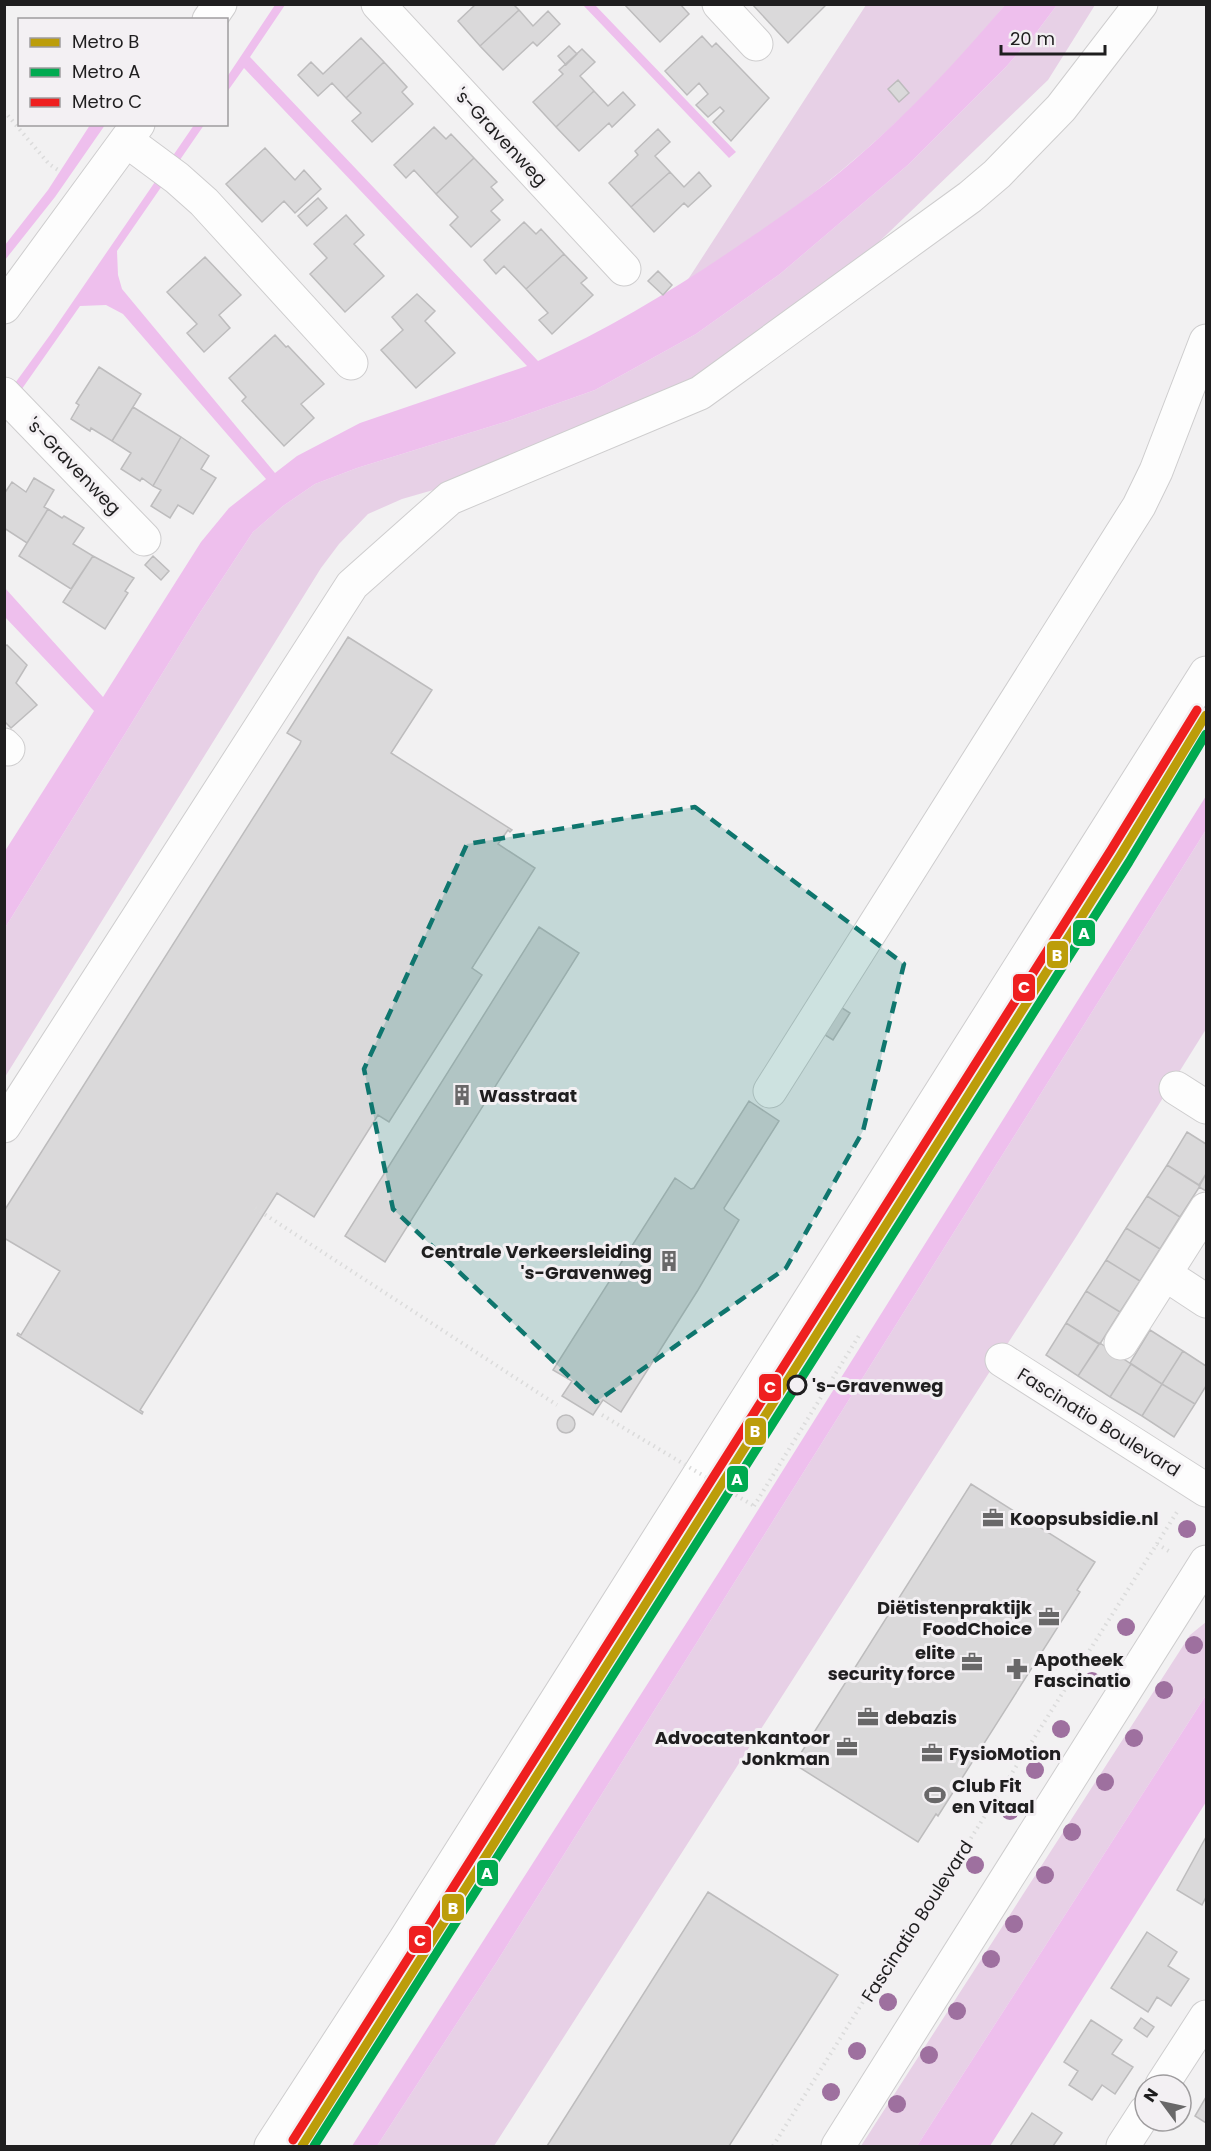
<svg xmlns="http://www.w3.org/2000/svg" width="1211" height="2151" font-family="Poppins,sans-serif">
	<rect width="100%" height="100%" fill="#f2f1f2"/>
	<path fill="#e7d0e6" d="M866,5H1005C990,23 975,42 958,60C879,146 786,220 687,281Z
		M1057,5H1095L1048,80L766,350L468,480L402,499L368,514L339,544L321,568L5,1077V928L199,614L253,532L283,506L315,484L357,468L508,421L595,390L696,334L780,274L909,164L1005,68L1036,33Z
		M1206,830V1029L1076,1237L494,2146H377L496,1963Z
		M1206,1622V1695L917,2146H861L1190,1635Z"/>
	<path fill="#eebfed" d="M275,5H285L250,57L538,361C615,326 685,283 754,235C788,212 822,188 853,161C908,114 958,60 1005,5H1057L1036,33L1005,68L909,164L780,274L696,334L595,390L508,421L357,468L315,484L283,506L253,532L199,614L5,928V851L94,711L5,617V588L103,697L201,542L229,508L266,479L123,314L106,305L80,306L5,413V397L50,335L194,125H204L117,251L118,275L122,289L275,473L297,456L360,423L527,366L244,68L227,92V77Z
		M583,5H595L736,152L729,158Z
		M90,125H105L55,197L5,260V245L48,190Z
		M1206,796V830L496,1963L377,2146H352L721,1569Z
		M1206,1695V1802L990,2146H917Z"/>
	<path fill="#dad9da" stroke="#bdbcbd" stroke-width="1.5" d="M476,4H513L519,10L480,46L458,21Z
		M624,4H680L689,14L660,42Z
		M752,4H826V5L788,43Z
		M519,10L533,26L548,11L560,24L537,46L533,42L503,70L480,46Z
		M702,36L712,47L716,43L769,98L731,141L713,122L724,111L720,107L708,117L696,105L708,94L699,83L687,95L665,71Z
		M361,38L384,62L346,98L332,83L318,96L298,75L311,62L323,74Z
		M569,46L577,54L566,65L558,56Z
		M582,49L595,62L580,76L594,91L556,127L533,102L563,74L559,70Z
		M384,62L407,87L402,92L413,104L372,142L352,121L361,113L346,98Z
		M898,80L909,93L899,102L888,89Z
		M594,91L608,106L623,92L635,105L612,127L609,123L579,151L556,127Z
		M434,127L446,139L451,134L474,158L436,194L414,170L406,178L394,165Z
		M658,129L670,142L655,156L670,172L631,207L609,183L638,155L635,151Z
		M265,148L295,180L304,170L321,189L295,213L284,201L262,222L226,184Z
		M474,158L497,182L491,187L503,200L491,211L500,220L471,247L450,225L458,217L436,194Z
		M670,172L684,187L699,172L711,186L688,207L684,203L654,232L631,207Z
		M318,198L327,208L307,226L298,216Z
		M346,215L364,235L354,244L384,276L345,312L310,274L327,258L314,244Z
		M524,222L536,234L541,229L564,254L526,289L504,266L496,274L484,260Z
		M564,254L587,278L581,283L593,295L552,334L539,320L548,313L526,289Z
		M205,257L241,295L219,315L230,328L204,352L187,333L197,324L167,292Z
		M658,271L672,285L663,295L648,281Z
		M417,294L435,311L425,321L455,353L416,388L381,350L403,330L392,317Z
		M275,335L286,347L288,346L324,384L301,404L314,418L284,446L242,401L246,397L229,378Z
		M99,367L141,394L112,441L91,428L90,431L71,419L79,405L76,403Z
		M133,407L181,437L153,486L142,478L140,481L121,469L131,453L112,441Z
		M181,437L209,456L201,469L216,478L193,514L178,505L170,518L151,506L161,490L153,486Z
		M34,478L54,490L44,507L48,509L27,543L4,528V494L12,482L26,492Z
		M48,509L62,518L64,516L84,528L73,544L93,556L71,589L19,556Z
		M93,556L134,578L125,591L128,593L105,629L63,602Z
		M153,556L169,571L161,580L145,565Z
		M348,637L432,690L391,753L512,830L510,832L508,830L498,844L535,868L472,968L482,975L389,1122L378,1115L314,1217L277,1193L140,1410L143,1412L142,1414L17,1335L18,1333L21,1335L60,1271L4,1238V1211L300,744L301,741L287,733Z
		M7,645L27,665L16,683L37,705L11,728L4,721V647Z
		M539,927L579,953L385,1262L345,1236Z
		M839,1006L850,1013L833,1040L822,1033Z
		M749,1101L779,1121L724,1208L725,1210L739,1220L698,1290L621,1412L603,1400L593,1415L562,1396L572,1381L553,1370L675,1178L691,1189L694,1188Z
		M1187,1132L1206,1144V1174L1199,1185L1167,1165Z
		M1167,1165L1200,1186L1180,1217L1147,1196Z
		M1206,1174V1191L1199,1187Z
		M1147,1196L1180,1217L1160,1249L1126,1228Z
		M1126,1228L1160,1249L1140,1281L1106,1260Z
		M1106,1260L1140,1281L1120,1312L1086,1291Z
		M1086,1291L1120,1312L1100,1344L1066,1323Z
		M1066,1323L1099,1344L1078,1376L1046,1355Z
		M1150,1330L1183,1351L1162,1384L1130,1363Z
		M1100,1343L1131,1364L1110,1397L1078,1376Z
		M1183,1351L1206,1366V1386L1195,1404L1162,1384Z
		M1131,1364L1162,1384L1142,1416L1110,1397Z
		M1162,1384L1195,1404L1174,1437L1142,1416Z
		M557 1424a9 9 0 1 1 18 0a9 9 0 1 1-18 0Z
		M971,1484L1095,1562L1077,1590L1080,1592L938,1816L936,1814L918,1842L794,1764Z
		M1206,1837V1897L1202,1905L1177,1890Z
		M708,1892L838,1975L729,2146H547Z
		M1147,1932L1177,1952L1168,1966L1189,1979L1171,2006L1157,1997L1148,2012L1111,1988Z
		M1141,2018L1154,2027L1147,2037L1134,2028Z
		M1091,2020L1122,2040L1112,2054L1133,2067L1115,2094L1102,2085L1092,2100L1069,2085L1078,2071L1064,2062Z
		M1206,2097V2123L1195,2116Z
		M1032,2113L1062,2133L1053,2146H1010Z"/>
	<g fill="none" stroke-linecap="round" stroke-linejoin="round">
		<defs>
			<path id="minor" d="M378,4L624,269
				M719,4L756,44
				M209,20L220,4
				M127,141L177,178L204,202L351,363
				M4,307L138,124
				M4,394L144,539
				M4,745L8,749
				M1176,1088L1206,1107
				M770,1091L1139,506L1156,471L1206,341
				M4,1126L352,585L450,498L700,393L970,197L997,174L1061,108L1141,4
				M1165,1274L1206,1301
				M1121,1343L1206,1209
				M1002,1360L1206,1490
				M1162,2085L1206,2017
				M271,2146L405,1940L1206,673
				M838,2146L1206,1562
				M1123,2146L1145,2112"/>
		</defs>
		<use href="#minor" stroke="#cecdce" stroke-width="35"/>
		<path stroke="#dbdbdb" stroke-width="4" stroke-dasharray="1.5 4.5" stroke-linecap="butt" d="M4,111L49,164L61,172
			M255,1208L557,1405
			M754,1506L860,1334
			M1157,1544L1172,1553
			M773,2146L901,1941L940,1887L1177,1512"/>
		<use href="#minor" stroke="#fdfdfd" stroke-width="33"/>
		<path stroke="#dbdbdb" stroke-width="4" stroke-dasharray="1.5 4.5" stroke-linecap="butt" d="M602,1415L754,1506"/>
		<defs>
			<path id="metro-1" d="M302,2146L1120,856L1206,715"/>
			<path id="metro-2" d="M314,2146L1129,862L1206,734"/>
			<path id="metro-3" d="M293,2140L1111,850L1197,710"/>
		</defs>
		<use href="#metro-1" stroke="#f3f0f3" stroke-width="14"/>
		<use href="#metro-2" stroke="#f3f0f3" stroke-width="14"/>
		<use href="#metro-3" stroke="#f3f0f3" stroke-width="14"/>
		<use href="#metro-1" stroke="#bc9d0a" stroke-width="9"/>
		<use href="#metro-2" stroke="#00aa50" stroke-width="9"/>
		<use href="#metro-3" stroke="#ef1f1f" stroke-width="9"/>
	</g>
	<g fill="#9e709f">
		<circle cx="1187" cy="1529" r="9"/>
		<circle cx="1126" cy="1627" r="9"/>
		<circle cx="1194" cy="1645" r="9"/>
		<circle cx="1092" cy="1681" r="9"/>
		<circle cx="1164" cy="1690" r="9"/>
		<circle cx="1061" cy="1729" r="9"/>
		<circle cx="1134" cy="1738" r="9"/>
		<circle cx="1035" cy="1770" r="9"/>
		<circle cx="1105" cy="1782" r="9"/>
		<circle cx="1010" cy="1811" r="9"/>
		<circle cx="1072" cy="1832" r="9"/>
		<circle cx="975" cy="1865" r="9"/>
		<circle cx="1045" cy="1875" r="9"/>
		<circle cx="1014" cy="1924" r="9"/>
		<circle cx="991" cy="1959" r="9"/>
		<circle cx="888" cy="2002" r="9"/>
		<circle cx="957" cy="2011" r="9"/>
		<circle cx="857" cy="2051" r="9"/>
		<circle cx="929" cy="2055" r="9"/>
		<circle cx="831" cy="2092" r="9"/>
		<circle cx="897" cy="2104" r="9"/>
	</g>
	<path fill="#0f766e" fill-opacity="0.2" stroke="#0f766e" stroke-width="4.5" stroke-dasharray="12 8" stroke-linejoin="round" d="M695,807L904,964L863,1131L786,1268L596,1402L393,1209L364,1069L467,844Z"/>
	<defs>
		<symbol id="building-bare" viewBox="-9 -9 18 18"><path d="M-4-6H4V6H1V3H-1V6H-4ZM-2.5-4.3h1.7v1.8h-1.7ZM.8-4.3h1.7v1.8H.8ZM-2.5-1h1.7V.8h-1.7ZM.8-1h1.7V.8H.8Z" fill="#696869" stroke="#f3f0f3" stroke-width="2.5" paint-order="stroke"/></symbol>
		<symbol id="office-bare" viewBox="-9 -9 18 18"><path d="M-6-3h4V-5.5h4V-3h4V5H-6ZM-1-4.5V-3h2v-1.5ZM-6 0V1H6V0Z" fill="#696869" stroke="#f3f0f3" stroke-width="2.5" paint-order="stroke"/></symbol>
		<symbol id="pharmacy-bare" viewBox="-9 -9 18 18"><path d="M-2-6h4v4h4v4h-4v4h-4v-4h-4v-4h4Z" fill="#696869" stroke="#f3f0f3" stroke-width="2.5" paint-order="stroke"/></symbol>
		<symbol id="stadium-bare" viewBox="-9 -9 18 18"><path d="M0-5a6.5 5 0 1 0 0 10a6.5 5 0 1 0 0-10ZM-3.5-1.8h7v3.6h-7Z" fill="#696869" stroke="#f3f0f3" stroke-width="2.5" paint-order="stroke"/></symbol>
	</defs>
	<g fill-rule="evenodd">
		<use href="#building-bare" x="447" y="1080" width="30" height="30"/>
		<use href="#building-bare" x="654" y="1246" width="30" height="30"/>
		<use href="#office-bare" x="978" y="1503" width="30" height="30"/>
		<use href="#office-bare" x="1034" y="1602" width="30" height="30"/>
		<use href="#office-bare" x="957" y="1647" width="30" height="30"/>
		<use href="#pharmacy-bare" x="1002" y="1654" width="30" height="30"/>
		<use href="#office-bare" x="853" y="1702" width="30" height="30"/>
		<use href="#office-bare" x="832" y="1732" width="30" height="30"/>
		<use href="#office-bare" x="917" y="1738" width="30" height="30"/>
		<use href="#stadium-bare" x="920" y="1780" width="30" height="30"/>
	</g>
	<circle fill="#f3f0f3" stroke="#1f1e1f" stroke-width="3" cx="797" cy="1385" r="9"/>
	<g text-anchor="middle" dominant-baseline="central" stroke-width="6" stroke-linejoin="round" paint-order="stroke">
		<g font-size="18" fill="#1f1e1f" stroke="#f3f0f3">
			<text transform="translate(501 137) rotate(47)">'s-Gravenweg</text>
			<text transform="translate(74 466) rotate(46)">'s-Gravenweg</text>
			<text transform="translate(1099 1422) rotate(32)">Fascinatio Boulevard</text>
			<text transform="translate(917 1921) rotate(-57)">Fascinatio Boulevard</text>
		</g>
		<g font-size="18" font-weight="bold" fill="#1f1e1f" stroke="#f3f0f3" text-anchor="start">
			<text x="479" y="1095">Wasstraat</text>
			<text x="652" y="1251" text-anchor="end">Centrale Verkeersleiding<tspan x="652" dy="21">'s-Gravenweg</tspan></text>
			<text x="1010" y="1518">Koopsubsidie.nl</text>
			<text x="1032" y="1607" text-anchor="end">Diëtistenpraktijk<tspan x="1032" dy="21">FoodChoice</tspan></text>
			<text x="955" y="1652" text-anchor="end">elite<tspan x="955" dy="21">security force</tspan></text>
			<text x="1034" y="1659">Apotheek<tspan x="1034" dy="21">Fascinatio</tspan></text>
			<text x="885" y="1717">debazis</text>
			<text x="830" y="1737" text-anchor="end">Advocatenkantoor<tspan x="830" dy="21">Jonkman</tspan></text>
			<text x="949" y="1753">FysioMotion</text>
			<text x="952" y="1785">Club Fit<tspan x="952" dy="21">en Vitaal</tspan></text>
		</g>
		<g font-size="18" font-weight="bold" fill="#1f1e1f" stroke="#f3f0f3" text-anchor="start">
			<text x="812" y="1385">'s-Gravenweg</text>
		</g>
	</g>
	<g stroke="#f3f0f3" stroke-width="2">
		<rect x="1072" y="919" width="24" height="28" rx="6" fill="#00aa50"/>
		<rect x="1046" y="940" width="23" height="29" rx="6" fill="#bc9d0a"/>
		<rect x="1012" y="973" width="24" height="29" rx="6" fill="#ef1f1f"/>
		<rect x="758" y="1373" width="24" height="29" rx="6" fill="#ef1f1f"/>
		<rect x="744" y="1417" width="23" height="29" rx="6" fill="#bc9d0a"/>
		<rect x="726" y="1465" width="23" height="28" rx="6" fill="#00aa50"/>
		<rect x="476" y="1859" width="23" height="28" rx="6" fill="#00aa50"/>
		<rect x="441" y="1893" width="24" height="29" rx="6" fill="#bc9d0a"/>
		<rect x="408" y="1925" width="24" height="29" rx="6" fill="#ef1f1f"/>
	</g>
	<g font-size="16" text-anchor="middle" font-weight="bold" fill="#fff">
		<text x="1084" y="939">A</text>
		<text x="1057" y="961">B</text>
		<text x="1024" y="993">C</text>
		<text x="770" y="1393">C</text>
		<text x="755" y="1437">B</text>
		<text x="737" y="1485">A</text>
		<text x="487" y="1879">A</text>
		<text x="453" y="1914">B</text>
		<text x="420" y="1946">C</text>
	</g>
	<rect width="1211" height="2151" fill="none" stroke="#1f1e1f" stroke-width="12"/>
	<rect x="18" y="18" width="210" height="108" fill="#f3f0f3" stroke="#9e9c9e" stroke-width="1.5"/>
	<rect x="30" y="38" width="30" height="9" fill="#bc9d0a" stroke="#9e9c9e" stroke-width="1.5"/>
	<text x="72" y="48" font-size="18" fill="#1f1e1f">Metro B</text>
	<rect x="30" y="68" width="30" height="9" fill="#00aa50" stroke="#9e9c9e" stroke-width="1.5"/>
	<text x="72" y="78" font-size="18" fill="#1f1e1f">Metro A</text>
	<rect x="30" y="98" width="30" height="9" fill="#ef1f1f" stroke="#9e9c9e" stroke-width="1.5"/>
	<text x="72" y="108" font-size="18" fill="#1f1e1f">Metro C</text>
	<g transform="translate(1163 2103) rotate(303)"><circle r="28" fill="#f3f0f3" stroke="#9e9c9e" stroke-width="1.5"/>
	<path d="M0-4.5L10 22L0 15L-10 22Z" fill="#696869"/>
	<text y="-9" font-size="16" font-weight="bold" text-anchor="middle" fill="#1f1e1f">N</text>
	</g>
	<path d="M1001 45v9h104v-9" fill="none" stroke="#1f1e1f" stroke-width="3"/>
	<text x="1010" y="45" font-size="18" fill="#1f1e1f" stroke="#f3f0f3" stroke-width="4.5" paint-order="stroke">20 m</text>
</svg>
